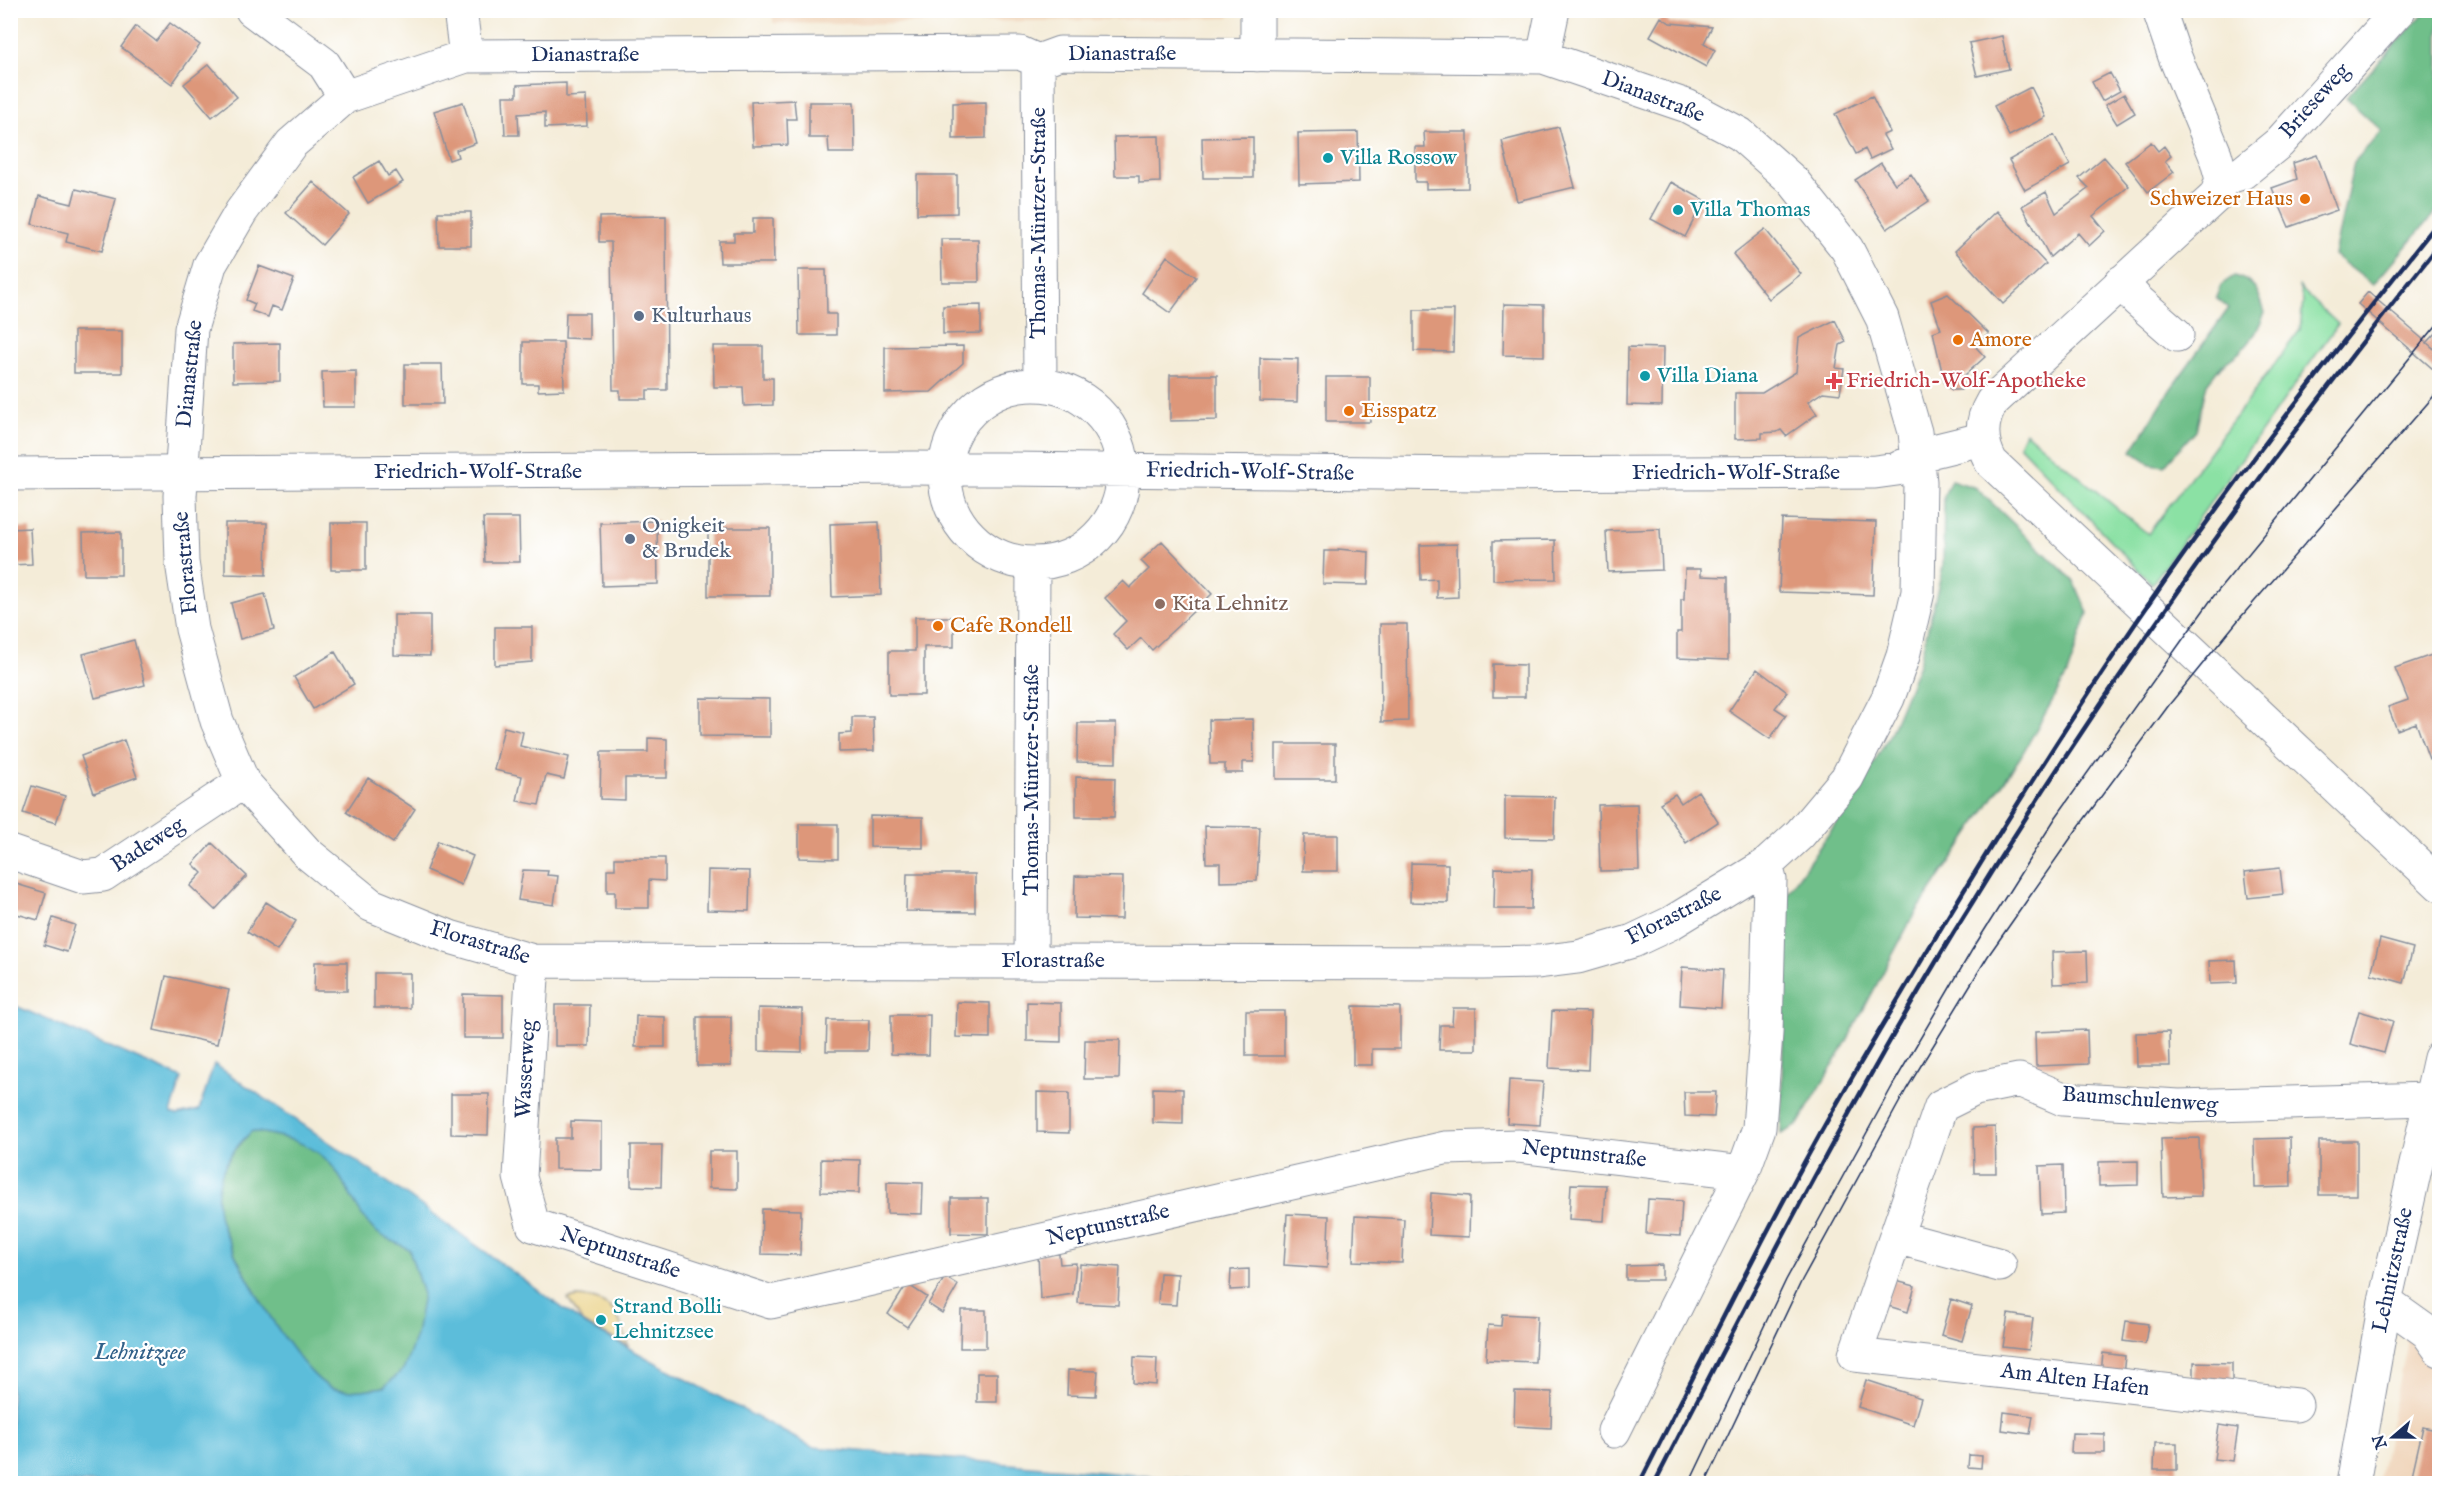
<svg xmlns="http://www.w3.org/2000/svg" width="2450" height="1494" font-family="'IM FELL English',serif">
	<rect width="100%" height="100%" fill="#fff"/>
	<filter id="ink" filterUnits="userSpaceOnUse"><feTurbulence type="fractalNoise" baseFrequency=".0167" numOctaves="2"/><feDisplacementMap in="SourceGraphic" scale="12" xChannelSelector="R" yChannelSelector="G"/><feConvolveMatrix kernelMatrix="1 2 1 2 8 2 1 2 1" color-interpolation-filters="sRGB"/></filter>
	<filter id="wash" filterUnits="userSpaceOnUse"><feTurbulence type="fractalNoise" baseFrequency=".008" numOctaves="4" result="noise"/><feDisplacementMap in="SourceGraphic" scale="24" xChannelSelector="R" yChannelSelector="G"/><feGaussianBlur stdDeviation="1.35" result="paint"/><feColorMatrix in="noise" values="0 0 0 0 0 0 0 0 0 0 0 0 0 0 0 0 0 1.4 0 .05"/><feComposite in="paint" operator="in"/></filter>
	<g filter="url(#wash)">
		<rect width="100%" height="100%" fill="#f4ecd8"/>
		<path fill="#f0d6bc" d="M773,11V10L1235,11L1228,18L833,24L773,23Z
			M2413,1310L2439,1333V1483L2378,1484Z"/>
		<path fill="#8be1a4" stroke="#538881" stroke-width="1.5" d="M2299,287L2338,324L2152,584L2019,445L2025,432L2148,534L2300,330L2303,300Z"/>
		<path fill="#70bf8a" stroke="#467774" stroke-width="1.5" d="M2426,11H2439V208L2373,285L2334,255L2354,162L2382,131L2346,98Z
			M2234,276C2257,282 2258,291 2265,313L2255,334L2240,352L2221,366L2207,384L2196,430L2164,466L2151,464L2132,451L2170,390L2229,308L2216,297L2221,285Z
			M1951,480L1976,488L2074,581L2088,613L2067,675L2021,756L1911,920L1841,1052L1797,1126L1781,1134L1786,895L1855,796L1889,736L1919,664L1943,567L1944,496Z
			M252,1131C283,1136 317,1143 336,1171C349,1190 357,1212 373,1229C382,1238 398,1243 409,1249L423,1294L416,1336L404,1369L384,1387C369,1389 349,1393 334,1389C300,1379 234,1259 222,1225C218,1215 216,1194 219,1184C223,1162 237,1147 252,1131Z"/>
		<path fill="#eeda9e" stroke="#84847e" stroke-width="1.5" d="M577,1297C612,1299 620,1314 628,1346L583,1323L568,1299Z"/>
		<path fill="#5bbdda" stroke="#3b769c" stroke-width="1.5" fill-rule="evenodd" d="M11,1004L182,1078L171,1113L177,1115L199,1110L214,1064L408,1196L586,1325L812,1447L1229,1483H11ZM252,1131C283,1136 317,1143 336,1171C349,1190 357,1212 373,1229C382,1238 398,1243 409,1249L423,1294L416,1336L404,1369L384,1387C369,1389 349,1393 334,1389C301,1379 233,1259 222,1225C218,1215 216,1194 219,1184C223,1162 236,1146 252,1131Z"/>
		<g id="blocks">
			<path fill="#dd977a" d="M10,10H16V45H10Z
				M1661,17L1670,23L1712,27L1704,43L1715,50L1706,67L1650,36Z
				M170,23L200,45L172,84L121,47L136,26L156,41Z
				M2002,36L2009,69L1977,76L1969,43Z
				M209,64L237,97L212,117L184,84Z
				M2110,73L2120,91L2102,101L2092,82Z
				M566,83V97L586,96L587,126L545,128V112L518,114L519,135H505L503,96H517V85Z
				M2031,87L2046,117L2009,136L1994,106Z
				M2124,94L2135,113L2117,124L2105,105Z
				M1872,96L1890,132L1883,135L1891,149L1870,159L1865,149L1856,154L1835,114Z
				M794,100L796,119H787L788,145L753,146L751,102Z
				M463,102L476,143L456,150L458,157L449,160L434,111Z
				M809,102H854L855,153H829L828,138H809Z
				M986,102V138L953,139V103Z
				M1559,127L1575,187L1517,201L1502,141Z
				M1358,132L1359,182L1299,184L1298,133Z
				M1424,132H1468V188L1426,189V182H1415V147H1425Z
				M2054,135L2070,165L2025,190L2009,160Z
				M1159,136L1160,182L1139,183V176H1115L1114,137Z
				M1253,137V178H1203L1202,138Z
				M2151,142L2158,151L2164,146L2171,156L2165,161L2174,172L2148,192L2125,162Z
				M2317,155L2337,210L2289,227L2272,188L2297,179L2293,163Z
				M2104,157L2129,186L2093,216L2105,231L2089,246L2078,233L2050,257L2022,206L2046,192L2056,213L2089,188L2079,178Z
				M379,161L388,176L396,171L403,182L368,203L353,177Z
				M1881,163L1895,184L1911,174L1929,201L1887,229L1855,180Z
				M917,175H957V213L917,214Z
				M313,182L349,214L322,245L286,213Z
				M1671,182L1704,200L1685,237L1651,219Z
				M76,189L116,199L102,251L66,242L68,233L32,224L39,196L72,204Z
				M1997,211L2046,264L2003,304L1955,251Z
				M438,212H471V246H439Z
				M666,216L667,390H647V399H620V390H613L611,242H599V217Z
				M753,218H773L774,263H720L719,241H734V233H753Z
				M1765,229L1801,274L1769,299L1733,254Z
				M941,239H978L979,282H942Z
				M1167,256L1196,277L1170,313L1142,293Z
				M259,266L294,279L282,310L272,306L268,317L252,311L255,304L246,300Z
				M798,270H826L827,314H836V335H799Z
				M2368,292L2440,354V375L2358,304Z
				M1948,294L1989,334L1974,345L1985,357L1965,375L1967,383L1961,390H1952L1945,385L1933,332L1941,329L1931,301Z
				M1504,304L1544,305V356L1503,355Z
				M981,305V333L943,334V306Z
				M1414,310H1454L1453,352L1414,351Z
				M566,313H589V339L565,338Z
				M1835,320L1846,342L1840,345L1836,368L1844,369L1840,394L1823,392L1808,402L1817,414L1786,436L1781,430L1777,432L1762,433V438L1735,439V393H1762L1796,372L1799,338Z
				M2440,329V353L2427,343Z
				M74,331H122V373H74Z
				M523,342H563L564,390L538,391V384H523Z
				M280,343V381L233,382V344Z
				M713,346H763V378H773V405L744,406L743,387H714Z
				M963,346V363L931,392L885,393V347Z
				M1628,347L1663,348L1662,406L1627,405Z
				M1260,358L1298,359L1297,402L1260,401Z
				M405,364H442L443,404H405Z
				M356,371V407H323L322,372Z
				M1170,375H1217V420L1170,421Z
				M1326,377H1370V422H1326Z
				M483,518H519L520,562H485Z
				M1782,519L1876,522L1873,595L1779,592Z
				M657,521L658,584L602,586L600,523Z
				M879,522L881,595L832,597L830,524Z
				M225,523H267L266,575L225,574Z
				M331,523H366V570H331Z
				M30,528L32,564L10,565V529Z
				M708,528H770V596H708Z
				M1660,529L1662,570L1608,572L1606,531Z
				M121,532V575H84L83,533Z
				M1555,540L1556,579L1493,580V541Z
				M1162,541L1212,594L1152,650L1141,638L1128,650L1113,634L1126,621L1105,598L1123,581L1130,588L1149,569L1141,561Z
				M1457,544L1458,597L1437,598V579L1421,580L1420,545Z
				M1338,549L1369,552L1368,585L1323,584L1324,551H1338Z
				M1685,569H1701V576L1728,577V660L1677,658V632H1681V599H1684Z
				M265,594L274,630L240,639L231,603Z
				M394,615H430V656L394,655Z
				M915,617H954V647H924V695H889V651H915Z
				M1380,624H1407L1408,721L1381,722Z
				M495,627H532V662L495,665Z
				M134,640L145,685L95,698L83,654Z
				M335,652L354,684L313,709L294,677Z
				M2440,652V755L2429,759L2416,723L2397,730L2388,707L2408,700L2395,668Z
				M1493,664L1525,665V697H1493Z
				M1757,669L1787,692L1775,708L1786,715L1770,739L1729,711Z
				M700,698L770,699V737L700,736Z
				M852,717H873L874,751L839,752V734L852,733Z
				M1253,719L1254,762H1243V773H1225V764H1210L1209,720Z
				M1078,723H1116V763L1077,762Z
				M504,727L523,732L520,746L569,757L564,779L546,775L539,805L517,801L522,776L494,770Z
				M648,738L667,739V778H625V800L600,799L601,752H648Z
				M124,740L137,777L94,793L81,756Z
				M1276,744H1335V779H1276Z
				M1076,777L1115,778L1114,817H1076Z
				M368,778L415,809L393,843L346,812Z
				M32,786L65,796L56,823L23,813Z
				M1698,791L1718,822L1686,843L1660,803L1675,794L1681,803Z
				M1505,796L1555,797L1554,839L1505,838Z
				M1637,804L1639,870L1600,871L1598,805Z
				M870,816L923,817V848L870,847Z
				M799,824H838V859L799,858Z
				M1205,826L1260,827L1257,881L1220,882V863H1206Z
				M1304,835H1338V871H1303Z
				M438,841L473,856L461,885L426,870Z
				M212,843L247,876L215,910L190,886L202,873L193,864Z
				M615,858H665V881L649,880V908H615V892H607V869H615Z
				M1411,863L1448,864V903L1410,902Z
				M1495,868L1532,869L1531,909H1494Z
				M2280,868L2283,894L2248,898L2245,872Z
				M523,870L548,871L547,875L558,876L554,905L518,900Z
				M708,870L750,871L749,911L707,910Z
				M907,874H975V912L906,911Z
				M1075,876L1123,877L1122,919L1074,918Z
				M13,883L46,893L38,920L10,912Z
				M266,902L296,921L277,951L247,932Z
				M53,918L75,925L67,952L44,945Z
				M2380,939L2413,948L2404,983L2371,974Z
				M2087,951L2088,983L2053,984L2052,952Z
				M2236,960L2237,983L2210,984L2209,961Z
				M315,962H347V991H314Z
				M1682,967L1723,970L1721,1008L1680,1005Z
				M374,973H410V1008H374Z
				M166,976L229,990L217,1044L154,1030Z
				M463,994L503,995V1038H463Z
				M957,1002L990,1003V1038L956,1037Z
				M1027,1002L1061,1003V1042L1027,1041Z
				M555,1005H590L589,1046H555Z
				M1353,1006L1400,1007V1049H1372V1065H1353Z
				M758,1008L802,1009V1052L758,1051Z
				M1453,1008H1476V1050H1439L1440,1025H1452Z
				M1246,1011H1284V1056H1246Z
				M1552,1011L1590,1012L1588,1070L1549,1068Z
				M2359,1011L2393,1021L2384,1053L2350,1044Z
				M891,1015H930L929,1055L891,1054Z
				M636,1016L665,1017V1047H635Z
				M697,1017H731V1066H697Z
				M827,1020H869L868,1051H826Z
				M2087,1030L2088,1064L2036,1066L2035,1032Z
				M2169,1032L2170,1066H2137L2136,1033Z
				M1085,1040H1120L1119,1079H1084Z
				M1509,1080L1543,1082L1540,1125L1507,1123Z
				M1153,1088L1183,1089V1124L1153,1123Z
				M1037,1092L1069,1093V1133L1037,1132Z
				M1684,1092H1716L1714,1117L1685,1116Z
				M451,1094H489L488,1135L451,1134Z
				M571,1121L602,1122V1170L555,1169V1138H571Z
				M1995,1127L1996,1173H1974L1973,1128Z
				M2199,1138L2201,1196L2163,1197L2161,1139Z
				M2290,1138L2291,1187L2255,1188L2254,1139Z
				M2319,1141H2357V1195H2319Z
				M631,1145H662L661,1187L631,1186Z
				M709,1151H737V1189L709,1188Z
				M821,1159L860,1160L859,1193L821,1192Z
				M2138,1161V1185L2099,1186V1162Z
				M2063,1165L2064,1213L2041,1214L2039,1166Z
				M887,1182L923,1183L922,1214L887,1213Z
				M1571,1184L1606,1185L1604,1221L1569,1219Z
				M1431,1193L1470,1196L1469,1237L1429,1235Z
				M951,1198H988V1234L951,1233Z
				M1648,1199L1682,1201L1680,1236L1646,1234Z
				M762,1209L801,1210L800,1255L761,1254Z
				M1287,1214L1329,1216L1327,1268L1284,1265Z
				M1355,1216L1404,1219L1402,1263L1353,1261Z
				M1038,1254H1059L1060,1264L1076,1263L1073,1294L1040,1299Z
				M1080,1264L1120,1267L1118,1305L1078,1303Z
				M1662,1265V1280H1626V1266Z
				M1249,1269V1289L1230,1290L1231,1270Z
				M1160,1273L1178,1274L1176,1305L1158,1304Z
				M945,1277L958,1285L942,1313L928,1304Z
				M1892,1280L1915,1286L1908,1312L1885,1305Z
				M907,1284L927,1297L907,1327L888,1314Z
				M1951,1299L1972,1306L1962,1341L1941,1335Z
				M961,1310H986V1348H960Z
				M1502,1314L1537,1316L1535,1362L1486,1360L1488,1325L1501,1326Z
				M2008,1314L2033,1318L2029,1350L2003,1347Z
				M2126,1321L2148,1324L2145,1344L2123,1341Z
				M2103,1353L2125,1356L2123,1376L2101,1373Z
				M1134,1357L1157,1358L1156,1385L1133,1383Z
				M2194,1362L2232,1363V1386L2194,1385Z
				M1068,1370L1098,1371L1096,1396L1067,1395Z
				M977,1373H997V1402H977Z
				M1866,1380L1921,1398L1913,1425L1858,1407Z
				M1515,1391L1552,1392L1551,1428L1514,1426Z
				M2004,1412L2033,1416L2030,1434L2002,1430Z
				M2219,1425L2238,1428L2233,1461L2214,1459Z
				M2423,1427L2440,1431V1484H2410Z
				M2072,1433L2105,1434V1453H2071Z
				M2155,1443H2177V1470H2154Z
				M1969,1455L1982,1456L1981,1468L1968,1467Z"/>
		</g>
	</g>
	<g filter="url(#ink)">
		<use href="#blocks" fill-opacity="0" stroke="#888e9b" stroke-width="1.5"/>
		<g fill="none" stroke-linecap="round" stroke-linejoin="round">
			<defs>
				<path id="minor" d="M252,10L324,64L345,97
					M460,10L466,56
					M1020,53L1038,61L1060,53L1543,57L1687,106L1740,134L1793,181L1847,249L1882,318L1915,432L1920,482L1918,592L1903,656L1888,698L1847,778L1800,834L1766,865L1671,923L1633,941L1578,957L1538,962L1483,963L533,961L450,937L371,905L307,853L243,782L217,721L192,629L182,562L180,496L191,329L210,265L241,212L291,144L345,97L466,56Z
					M1257,55V10
					M1543,57L1553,10
					M1038,61L1040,385
					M2222,179L2242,173L2279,143L2399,10
					M2121,282L2137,300L2177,335
					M945 474a89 89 0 1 1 178 0a89 89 0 1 1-178 0Z
					M10,474L915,468L1478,474L1875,472L1897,469L1933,451L1982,439
					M10,852L83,877L103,875L243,782
					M1031,960L1033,563
					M533,961L520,1177L533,1225L771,1302L1445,1148L1518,1146L1743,1172
					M1896,1237L2000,1265
					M2385,1302L2427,1332L2440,1350
					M2296,1405L1855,1355L1941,1106L1975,1089L2019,1080L2063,1099L2179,1106L2430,1099
					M1614,1431L1743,1172L1759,1128L1766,1033L1770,880L1766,865"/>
				<path id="major" d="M2159,10L2175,57L2215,154L2222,179L2216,196L1992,402C1980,422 1980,441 1991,462L2440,885
					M2353,1484L2385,1302L2440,1058"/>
			</defs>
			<use href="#minor" stroke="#888e9b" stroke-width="35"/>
			<use href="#major" stroke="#888e9b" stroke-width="35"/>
			<use href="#minor" stroke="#fff" stroke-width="33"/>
			<use href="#major" stroke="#fff" stroke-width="33"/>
			<path stroke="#1b2f5e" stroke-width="1.5" d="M1689,1484L1786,1280L1894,1083L1972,950L2056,817L2213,597L2440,321
				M1705,1484L1802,1280L1906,1090L1988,956L2077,829L2169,705L2240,618L2440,389"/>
			<path stroke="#1b2f5e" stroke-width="4.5" d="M1639,1484C1712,1341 1782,1195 1864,1057C1943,923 2024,790 2110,661C2212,508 2325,363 2440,220
				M1654,1484C1750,1298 1845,1111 1954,932C2101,692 2264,463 2440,244"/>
		</g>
	</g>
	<g fill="#0f9aa8" stroke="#fff" stroke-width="2">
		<circle cx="1328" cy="158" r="6"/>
		<circle cx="1678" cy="210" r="6"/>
		<circle cx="1645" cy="376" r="6"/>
		<circle cx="601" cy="1320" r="6"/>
	</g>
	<g fill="#e8710a" stroke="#fff" stroke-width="2">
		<circle cx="2305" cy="199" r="6"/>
		<circle cx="1958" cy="340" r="6"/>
		<circle cx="1349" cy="411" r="6"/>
		<circle cx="938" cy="626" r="6"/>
	</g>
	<g fill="#5c6f8a" stroke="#fff" stroke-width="2">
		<circle cx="639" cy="316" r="6"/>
		<circle cx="630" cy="539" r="6"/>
	</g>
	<path fill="#e0444e" stroke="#fff" stroke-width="2" d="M1831 372h6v6h6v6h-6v6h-6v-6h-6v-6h6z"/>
	<circle fill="#8d6e63" stroke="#fff" stroke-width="2" cx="1160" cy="604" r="6"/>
	<g text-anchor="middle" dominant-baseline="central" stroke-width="4.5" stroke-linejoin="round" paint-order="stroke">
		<g font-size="22" fill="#1b2f5e" stroke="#fff">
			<text x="1122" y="54">Dianastraße</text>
			<text x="585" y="55">Dianastraße</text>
			<text transform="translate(1653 97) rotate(21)">Dianastraße</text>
			<text transform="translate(2315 101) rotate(-48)">Brieseweg</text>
			<text transform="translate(1039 223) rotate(-90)">Thomas-Müntzer-Straße</text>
			<text transform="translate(190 374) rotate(-84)">Dianastraße</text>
			<text x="478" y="472">Friedrich-Wolf-Straße</text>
			<text transform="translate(1250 472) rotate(1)">Friedrich-Wolf-Straße</text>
			<text x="1736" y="473">Friedrich-Wolf-Straße</text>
			<text transform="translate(186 563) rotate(-95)">Florastraße</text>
			<text transform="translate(1032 780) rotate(-90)">Thomas-Müntzer-Straße</text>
			<text transform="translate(148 845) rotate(-33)">Badeweg</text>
			<text transform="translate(1674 916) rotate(-27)">Florastraße</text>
			<text transform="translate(480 943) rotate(17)">Florastraße</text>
			<text x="1053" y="961">Florastraße</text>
			<text transform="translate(526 1069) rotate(-87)">Wasserweg</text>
			<text transform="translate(2140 1100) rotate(4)">Baumschulenweg</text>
			<text transform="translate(1584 1154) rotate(6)">Neptunstraße</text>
			<text transform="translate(1108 1225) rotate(-13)">Neptunstraße</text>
			<text transform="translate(620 1253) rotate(18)">Neptunstraße</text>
			<text transform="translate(2393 1270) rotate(-78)">Lehnitzstraße</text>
			<text transform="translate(2075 1380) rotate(7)">Am Alten Hafen</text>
		</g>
		<g font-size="22" fill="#0d838f" stroke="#fff" text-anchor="start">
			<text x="1340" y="158">Villa Rossow</text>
			<text x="1690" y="210">Villa Thomas</text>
			<text x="1657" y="376">Villa Diana</text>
			<text x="613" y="1307">Strand Bolli<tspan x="613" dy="25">Lehnitzsee</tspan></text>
		</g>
		<g font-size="22" fill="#c56008" stroke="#fff" text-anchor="start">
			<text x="2293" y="199" text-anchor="end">Schweizer Haus</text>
			<text x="1970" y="340">Amore</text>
			<text x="1361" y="411">Eisspatz</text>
			<text x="950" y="626">Cafe Rondell</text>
		</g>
		<g font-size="22" fill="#4e5e75" stroke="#fff" text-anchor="start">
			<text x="651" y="316">Kulturhaus</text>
			<text x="642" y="526">Onigkeit<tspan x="642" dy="25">&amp; Brudek</tspan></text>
		</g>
		<g font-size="22" fill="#be3a42" stroke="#fff" text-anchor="start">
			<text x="1846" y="381">Friedrich-Wolf-Apotheke</text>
		</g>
		<g font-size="22" fill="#785e54" stroke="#fff" text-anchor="start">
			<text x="1172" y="604">Kita Lehnitz</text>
		</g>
		<g font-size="24" font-style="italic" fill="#316189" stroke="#fff">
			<text x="140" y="1352">Lehnitzsee</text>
		</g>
	</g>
	<rect width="2450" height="1494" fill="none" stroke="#fff" stroke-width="36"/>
	<g transform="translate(2393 1437) rotate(250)" stroke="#ffffff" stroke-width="4.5" paint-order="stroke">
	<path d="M0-4.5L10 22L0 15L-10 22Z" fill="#1b2f5e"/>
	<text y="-9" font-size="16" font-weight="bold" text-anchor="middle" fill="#1b2f5e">N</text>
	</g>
</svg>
